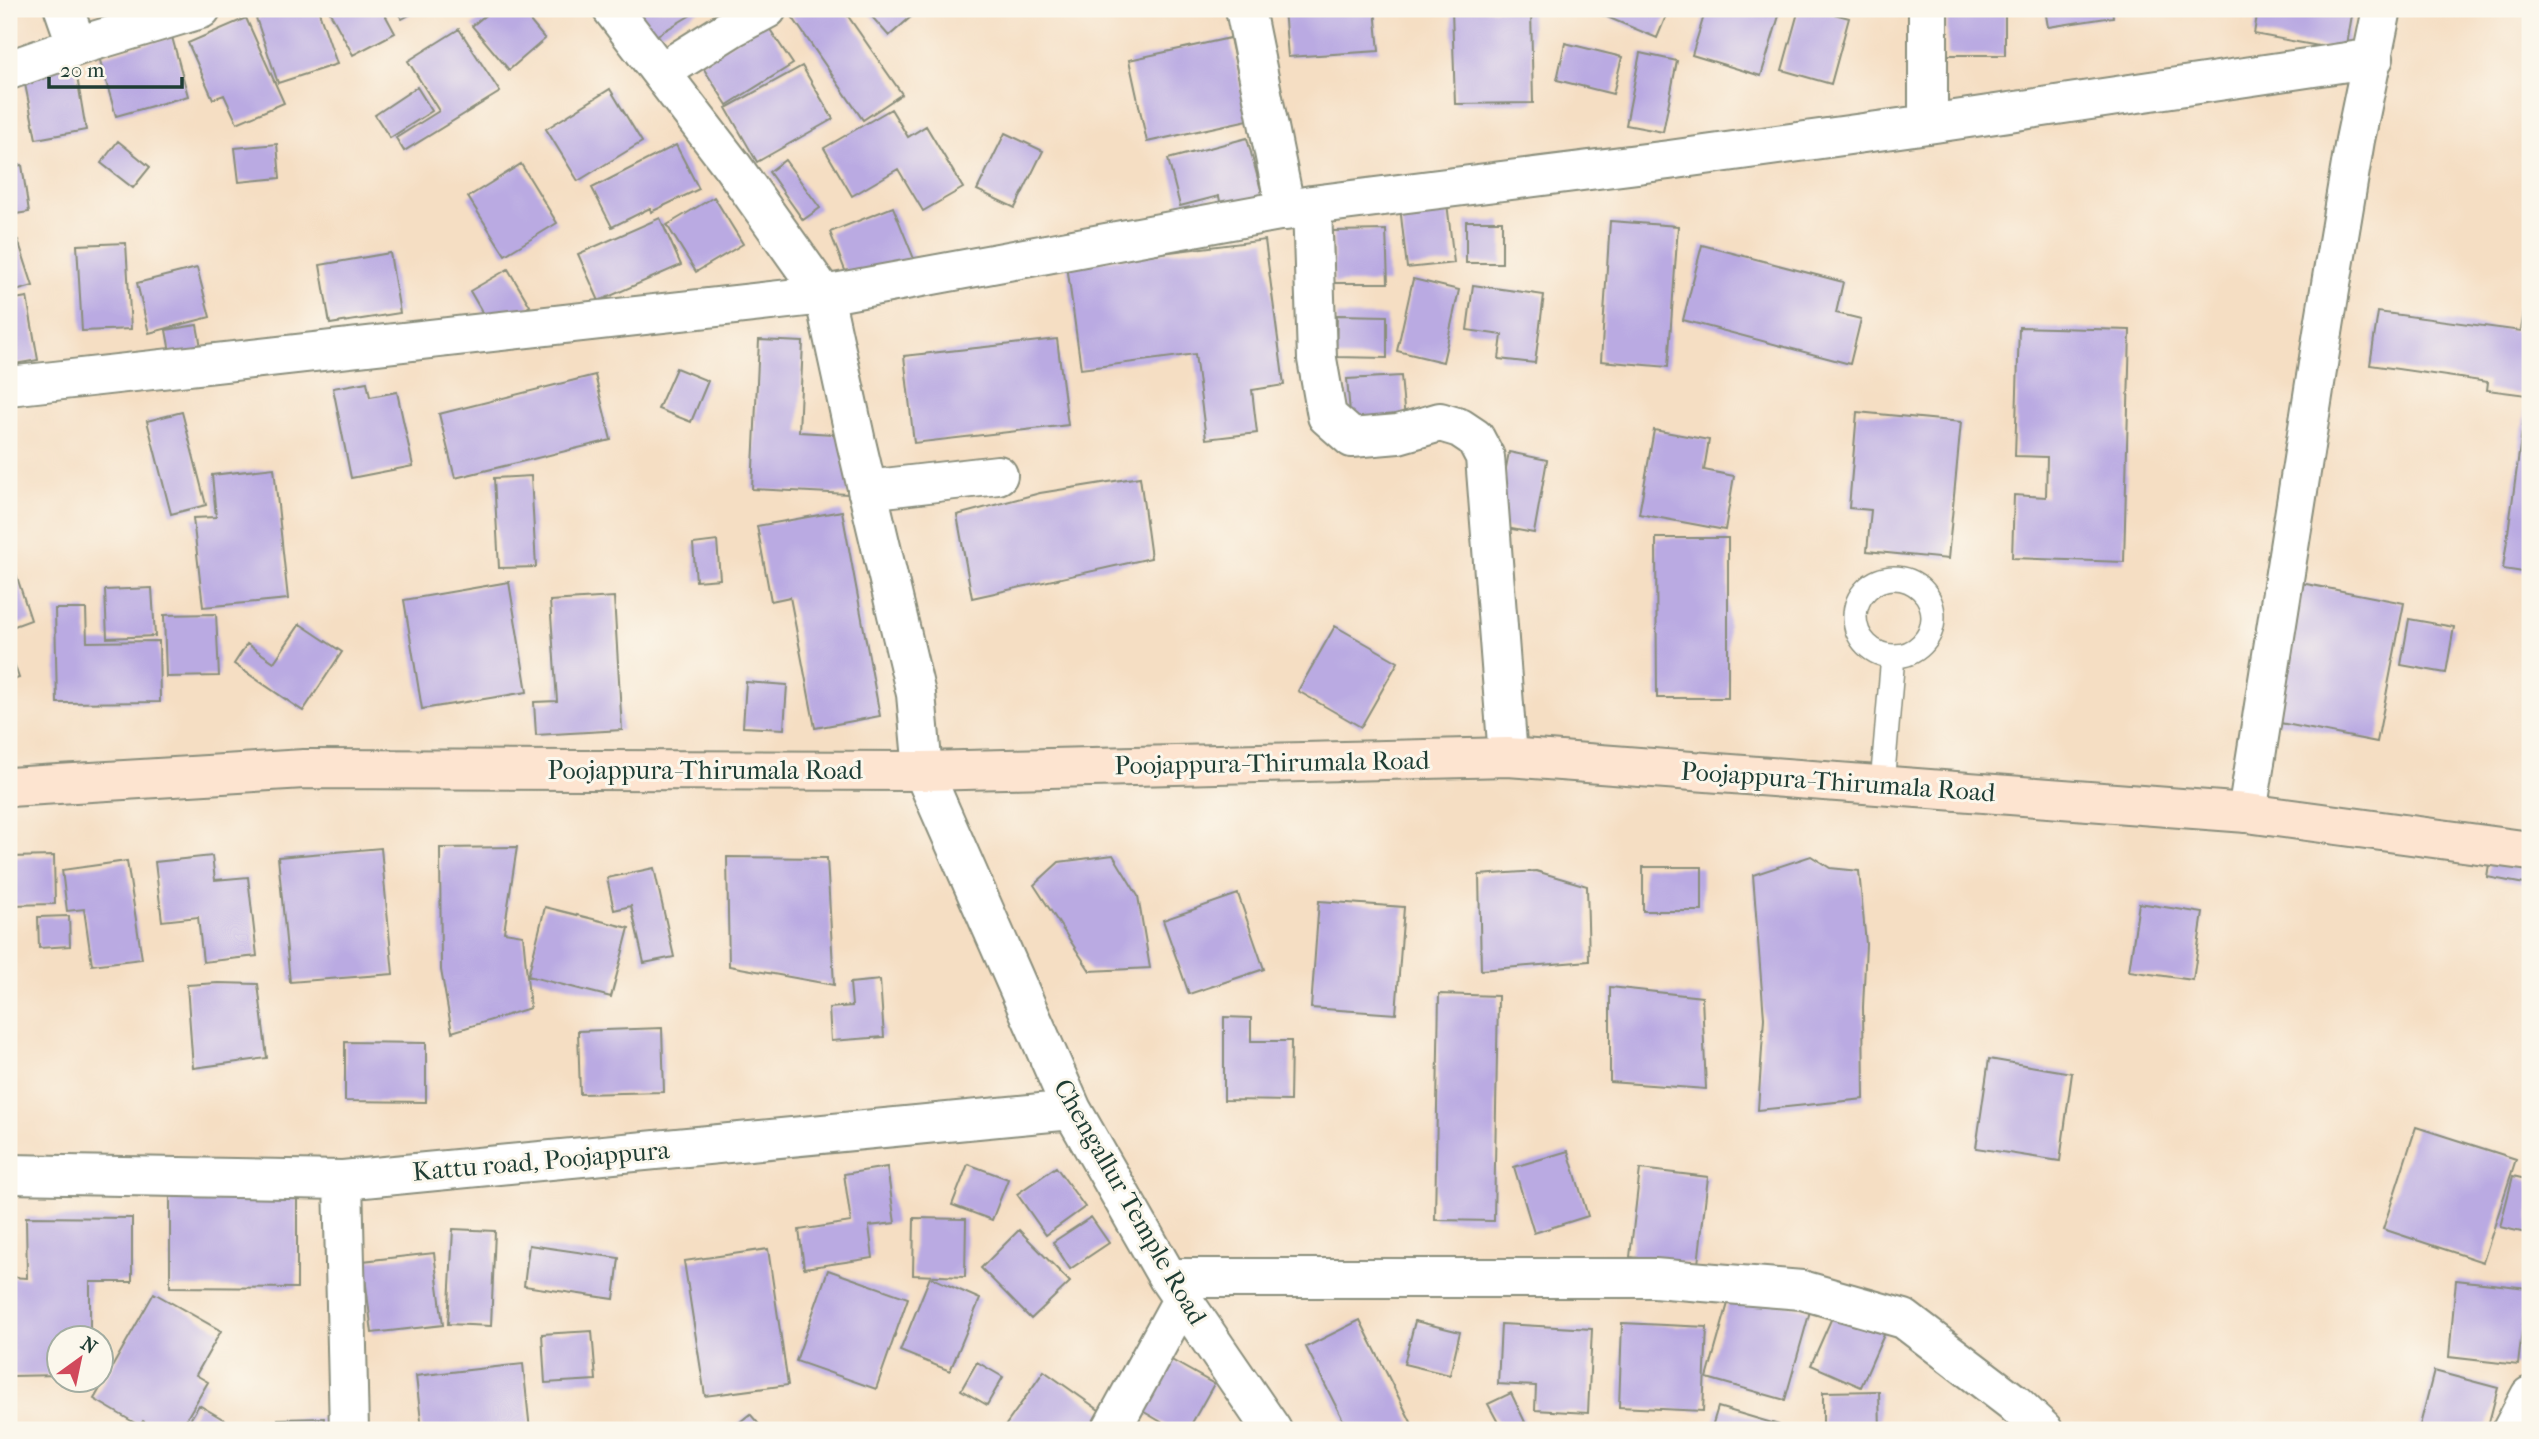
<svg xmlns="http://www.w3.org/2000/svg" width="2539" height="1439" font-family="'IM FELL French Canon',serif">
	<rect width="100%" height="100%" fill="#fbf7ec"/>
	<filter id="ink" filterUnits="userSpaceOnUse"><feTurbulence type="fractalNoise" baseFrequency=".0143" numOctaves="2"/><feDisplacementMap in="SourceGraphic" scale="14" xChannelSelector="R" yChannelSelector="G"/><feConvolveMatrix kernelMatrix="1 2 1 2 8 2 1 2 1" color-interpolation-filters="sRGB"/></filter>
	<filter id="wash" filterUnits="userSpaceOnUse"><feTurbulence type="fractalNoise" baseFrequency=".00686" numOctaves="4" result="noise"/><feDisplacementMap in="SourceGraphic" scale="28" xChannelSelector="R" yChannelSelector="G"/><feGaussianBlur stdDeviation="1.57" result="paint"/><feColorMatrix in="noise" values="0 0 0 0 0 0 0 0 0 0 0 0 0 0 0 0 0 1.4 0 .05"/><feComposite in="paint" operator="in"/></filter>
	<g filter="url(#wash)">
		<rect width="100%" height="100%" fill="#f5dec3"/>
		<g id="blocks">
			<path fill="#baaae2" d="M284,9H318L337,64L278,83L256,18Z
				M328,9H382L395,33L353,55Z
				M395,9H420L402,19Z
				M493,9H520L545,39L509,70L472,26Z
				M636,9H701L654,37Z
				M800,9H843L902,94L863,120L791,15Z
				M865,9H920L889,36Z
				M1284,9H1375L1379,51L1288,57Z
				M1452,9H1531L1533,103L1455,104Z
				M1588,9H1669L1657,38Z
				M1706,9H1781L1761,76L1692,55Z
				M1799,9H1816L1849,18L1831,84L1782,70Z
				M1947,9H2005V55H1948Z
				M2045,9H2112L2113,17L2048,27Z
				M2258,9H2353L2346,51L2254,34Z
				M246,18L284,103L237,123L224,95L213,99L188,43Z
				M765,22L793,64L727,105L700,63Z
				M459,29L500,92L404,151L396,138L439,111L408,61Z
				M172,37L188,96L116,116L99,57Z
				M1230,38L1248,120L1147,142L1129,60Z
				M1565,43L1622,57L1613,94L1557,80Z
				M1640,53L1677,61L1663,132L1626,125Z
				M75,65L86,130L36,139L23,74Z
				M802,66L833,119L757,162L726,108Z
				M417,87L432,111L390,138L375,115Z
				M610,89L642,142L578,181L546,129Z
				M891,109L908,137L926,126L963,188L923,211L898,169L852,196L824,148Z
				M1005,133L1043,151L1015,208L977,190Z
				M1247,138L1264,201L1222,212L1219,196L1180,206L1168,159Z
				M118,141L150,167L133,188L101,163Z
				M277,144L280,178L239,182L235,148Z
				M676,145L699,189L651,212L650,208L612,227L592,188Z
				M785,160L820,208L803,220L769,172Z
				M521,164L557,223L505,255L468,197Z
				M22,165L29,212L9,215V167Z
				M1446,194L1454,263L1407,268L1399,198Z
				M714,197L743,244L696,272L667,225Z
				M893,207L914,259L850,283L830,232Z
				M660,218L681,265L599,301L578,254Z
				M1466,221H1502V263H1466Z
				M1610,221L1678,226L1668,367L1601,361Z
				M1386,230L1388,283H1334L1333,231Z
				M18,240L33,286L9,293V243Z
				M1265,240L1284,385L1252,390L1257,433L1206,439L1195,354L1081,369L1067,265Z
				M126,243L131,329L82,331L77,245Z
				M1702,245L1843,282L1836,313L1861,319L1850,364L1683,320Z
				M390,253L400,313L330,324L320,265Z
				M197,268L210,317L149,333L137,283Z
				M508,269L530,306L492,329L470,291Z
				M2529,277H2530V573L2503,569L2527,395L2487,390L2488,382L2370,365L2378,312L2521,331Z
				M1413,279L1459,290L1443,362L1397,351Z
				M1473,285L1544,295L1535,363L1499,359L1502,335L1467,330Z
				M27,297L38,360L9,365V300Z
				M1337,315L1387,316V358L1336,357Z
				M197,325L203,358L172,363L166,330Z
				M2019,327L2130,330L2124,562L2012,558L2014,495L2046,497L2047,457L2015,456Z
				M1057,339L1068,425L914,443L904,356Z
				M759,340L803,342L799,432L850,435L848,494L752,489Z
				M676,368L708,381L691,422L658,409Z
				M595,375L611,440L455,478L439,414Z
				M1401,376L1405,420L1351,424L1347,379Z
				M367,382L370,397L397,392L413,466L351,478L333,388Z
				M182,412L206,505L171,514L147,421Z
				M1857,412L1961,422L1948,559L1867,551L1871,510L1849,508Z
				M1654,430L1709,440L1704,470L1734,476L1725,530L1639,514Z
				M1509,452L1547,460L1534,533L1495,526Z
				M274,468L288,599L203,607L193,518L216,517L212,475Z
				M531,476L536,567L499,568L494,478Z
				M1140,477L1151,558L972,598L957,515L1040,493Z
				M842,511L880,716L815,728L790,597L771,601L757,526Z
				M1656,538H1728V698H1657Z
				M717,541L720,579L696,581L693,544Z
				M16,574L31,620L9,628V576Z
				M509,582L527,692L422,709L404,600Z
				M2301,583L2404,603L2377,742L2275,722Z
				M152,588L155,636L107,638L105,590Z
				M614,597L622,730L536,735L534,702L557,701L550,601Z
				M55,609H86L87,642L159,641L160,702L57,703Z
				M216,614L219,676L166,677L164,615Z
				M2409,619L2454,627L2446,673L2401,665Z
				M300,624L342,652L303,711L234,664L247,644L274,662Z
				M1335,626L1398,662L1361,727L1298,691Z
				M9,648L19,678L9,681Z
				M746,682L787,685L784,729L743,727Z
				M517,847L504,932L523,935L530,1008L452,1032L441,970L440,848Z
				M381,848L393,974L290,982L278,857Z
				M1113,855L1138,896L1150,968L1090,971L1034,885L1059,862Z
				M54,856L55,904L9,905V857Z
				M212,856L215,880L248,877L257,956L203,962L198,917L162,921L155,862Z
				M1811,856L1830,868L1859,871L1866,944L1863,1007L1864,1099L1758,1110L1764,1018L1753,875Z
				M727,857L827,858L834,985L729,966Z
				M2490,858L2530,865V885L2487,877Z
				M127,861L142,959L92,965L84,909L67,911L62,870Z
				M1643,867H1702V911H1643Z
				M654,868L674,957L644,963L631,906L614,910L607,878Z
				M1536,871L1587,886L1589,961L1481,970L1479,875Z
				M1238,894L1264,969L1189,994L1163,920Z
				M1319,901L1404,907L1396,1014L1311,1008Z
				M2139,903L2203,913L2193,980L2129,971Z
				M545,907L629,928L611,997L528,976Z
				M69,916L70,946L39,948L38,917Z
				M880,980L884,1037L831,1041L829,1008L852,1006L850,983Z
				M218,983L258,984L267,1058L193,1068L187,985Z
				M1610,987L1702,997L1706,1089L1610,1082Z
				M1439,994L1498,996L1494,1221L1435,1220Z
				M1224,1017L1251,1018V1041H1291L1290,1101L1224,1100Z
				M662,1028L664,1092L580,1094L578,1031Z
				M345,1042L426,1043V1102L345,1101Z
				M1989,1059L2072,1073L2060,1161L1976,1148Z
				M2416,1127L2516,1159L2483,1262L2383,1229Z
				M1568,1151L1588,1216L1534,1233L1514,1167Z
				M968,1164L1008,1179L992,1220L952,1205Z
				M887,1167L895,1223L869,1226L873,1258L804,1268L799,1230L851,1222L844,1174Z
				M1056,1167L1085,1207L1046,1235L1017,1194Z
				M1640,1169L1708,1177L1698,1264L1630,1257Z
				M2513,1176L2530,1180V1234L2500,1227Z
				M170,1196L297,1197V1288L170,1287Z
				M26,1217L132,1218V1282H90V1338H60V1375L11,1376L10,1277L27,1278Z
				M1091,1217L1109,1243L1070,1269L1053,1242Z
				M914,1218L966,1219L965,1277L913,1275Z
				M453,1229L495,1231L491,1326L448,1324Z
				M1019,1230L1070,1282L1031,1319L981,1268Z
				M529,1245L619,1258L614,1299L524,1286Z
				M768,1249L788,1385L705,1396L684,1261Z
				M434,1253L443,1325L372,1333L363,1261Z
				M828,1270L908,1298L876,1389L796,1361Z
				M930,1277L980,1299L950,1371L900,1351Z
				M2456,1280L2527,1288L2518,1365L2449,1357Z
				M1732,1289L1810,1311L1785,1400L1707,1378Z
				M154,1293L221,1331L196,1375L208,1382L180,1430H159L143,1421L140,1426L94,1399Z
				M1837,1306L1887,1328L1861,1387L1811,1365Z
				M1360,1320L1415,1430H1348L1306,1347Z
				M1415,1321L1460,1332L1450,1375L1404,1364Z
				M1622,1323L1707,1327L1703,1411L1619,1407Z
				M1501,1324L1592,1329L1588,1413L1535,1410L1536,1386L1498,1384Z
				M592,1331L596,1380L545,1383L542,1334Z
				M1168,1358L1214,1384L1188,1430H1175L1139,1409Z
				M977,1362L1003,1377L987,1405L961,1390Z
				M523,1364L530,1430H422L416,1376Z
				M1044,1371L1106,1415L1095,1430L1003,1429Z
				M2434,1371L2498,1388L2487,1430L2419,1429Z
				M1879,1391L1880,1430H1823V1392Z
				M1511,1393L1525,1422L1510,1430H1502L1488,1404Z
				M199,1405L233,1425L230,1430H184Z
				M1718,1407L1779,1425L1778,1430H1711Z
				M750,1414L764,1430H730Z
				M324,1418V1430H278V1419Z"/>
		</g>
	</g>
	<g filter="url(#ink)">
		<use href="#blocks" fill-opacity="0" stroke="#8a8e7c" stroke-width="2"/>
		<g fill="none" stroke-linecap="round" stroke-linejoin="round">
			<defs>
				<path id="service" d="M1855 617a39 39 0 1 1 78 0a39 39 0 1 1-78 0Z
					M1882,785L1893,656"/>
				<path id="minor" d="M612,9L733,167L824,295L1312,205L1669,160L1928,124V9
					M1245,9L1286,211
					M77,46L201,9
					M9,70L77,46L64,9
					M661,72L733,27L767,9
					M1928,124L2374,58
					M1312,205L1317,359L1327,416L1352,438L1398,434L1440,422L1460,428L1475,438L1485,457L1508,757
					M9,386L824,295L856,442L916,694L923,771L1072,1110L1168,1278L1272,1430
					M867,490L998,475
					M2247,813L2325,320L2355,140L2382,9
					M9,1174L343,1180L1072,1110
					M343,1180L349,1430
					M1168,1278H1654L1802,1290L1904,1319L2013,1402L2043,1430
					M1111,1430L1182,1300
					M2512,1430L2530,1396"/>
				<path id="secondary" d="M9,787L304,769L923,771L1508,757L2247,813L2530,851"/>
			</defs>
			<use href="#service" stroke="#8a8e7c" stroke-width="26"/>
			<use href="#minor" stroke="#8a8e7c" stroke-width="42"/>
			<use href="#secondary" stroke="#8a8e7c" stroke-width="42"/>
			<use href="#service" stroke="#fff" stroke-width="23"/>
			<use href="#minor" stroke="#fff" stroke-width="38"/>
			<use href="#secondary" stroke="#fde4d0" stroke-width="38"/>
		</g>
	</g>
	<g text-anchor="middle" dominant-baseline="central" stroke-width="6" stroke-linejoin="round" paint-order="stroke">
		<g font-size="26" fill="#1f3d34" stroke="#fbf7ec">
			<text transform="translate(1272 763) rotate(-1)">Poojappura-Thirumala Road</text>
			<text x="705" y="770">Poojappura-Thirumala Road</text>
			<text transform="translate(1838 782) rotate(4)">Poojappura-Thirumala Road</text>
			<text transform="translate(541 1161) rotate(-5)">Kattu road, Poojappura</text>
			<text transform="translate(1130 1202) rotate(60)">Chengallur Temple Road</text>
		</g>
	</g>
	<rect width="2539" height="1439" fill="none" stroke="#fbf7ec" stroke-width="35"/>
	<g transform="translate(80 1359) rotate(33)"><circle r="33" fill="#fbf7ec" stroke="#a3ada2" stroke-width="2"/>
	<path d="M0-5L12 26L0 18L-12 26Z" fill="#d1495b"/>
	<text y="-10" font-size="19" font-weight="bold" text-anchor="middle" fill="#1f3d34">N</text>
	</g>
	<path d="M49 77v10h133v-10" fill="none" stroke="#1f3d34" stroke-width="3.5"/>
	<text x="60" y="77" font-size="21" fill="#1f3d34" stroke="#fbf7ec" stroke-width="5" paint-order="stroke">20 m</text>
</svg>
